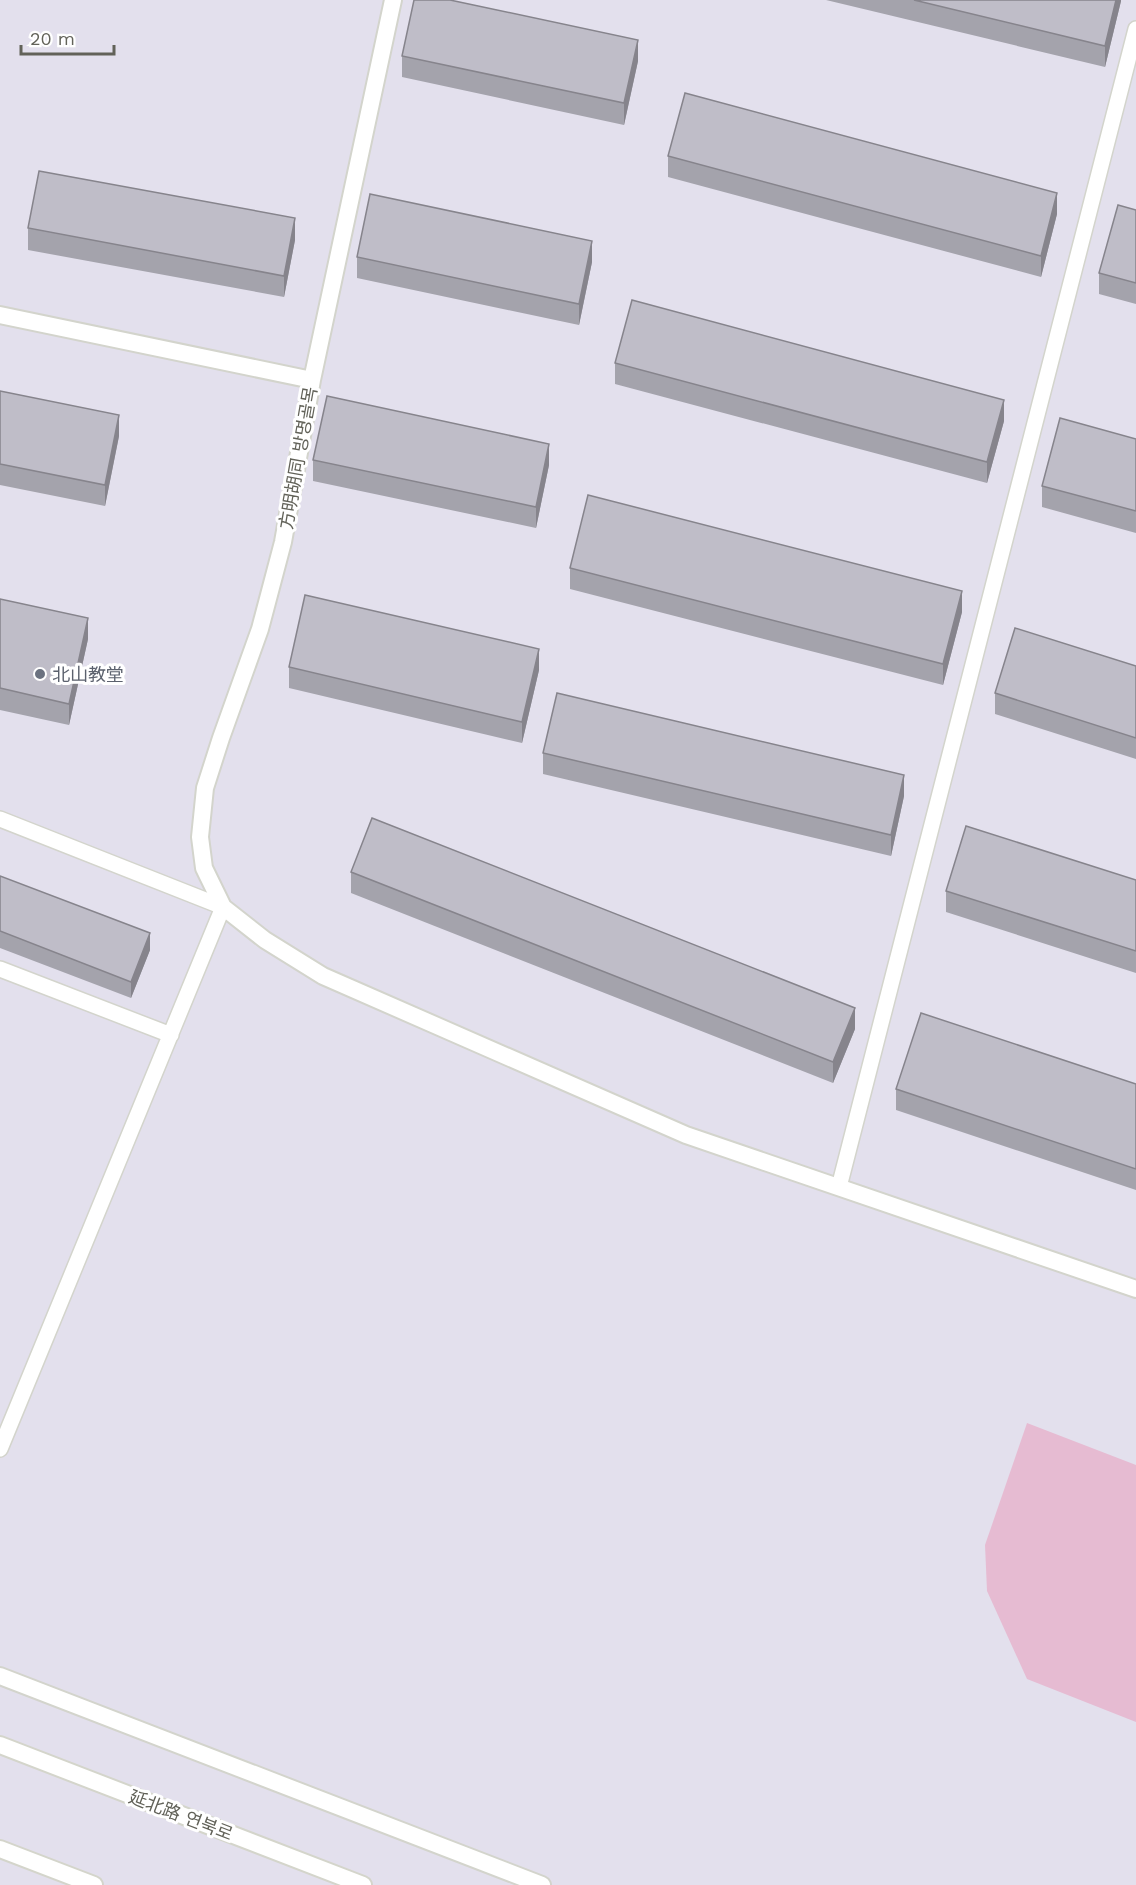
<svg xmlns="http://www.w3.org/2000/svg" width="1136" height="1885" font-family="'Work Sans','Noto Sans SC','Noto Sans KR',sans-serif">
	<rect width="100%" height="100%" fill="#e3e0ed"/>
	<path fill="#e6bbd2" d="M1027,1423L1136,1465V1722L1027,1679L987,1591L985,1545Z"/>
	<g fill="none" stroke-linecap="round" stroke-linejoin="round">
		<defs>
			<path id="service" d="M0,819L223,907L0,1449
				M0,969L171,1035
				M839,1187L1136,29"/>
			<path id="minor" d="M393,0L312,380L283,542L260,629L221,738L205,788L200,837L204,868L223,907L265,940L323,976L686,1135L1136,1289
				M0,315L312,380
				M0,1676L542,1885"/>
			<path id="secondary" d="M0,1745L363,1885
				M0,1849L94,1885"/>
		</defs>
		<use href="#service" stroke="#d3d4cc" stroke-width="18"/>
		<use href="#minor" stroke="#d3d4cc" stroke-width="20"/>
		<use href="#secondary" stroke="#d4d5cb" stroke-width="20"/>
		<use href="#service" stroke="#fff" stroke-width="15"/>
		<use href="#minor" stroke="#fff" stroke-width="16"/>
		<use href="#secondary" stroke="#fff" stroke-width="16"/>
	</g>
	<path fill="#a4a3ac" d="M826,0H1121V1L1105,67Z
		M402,56L638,61L624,125L402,77Z
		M668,156L1057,214L1041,277L668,177Z
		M1136,210V304L1099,294V273Z
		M28,228L295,240L284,297L28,250Z
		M357,257L592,262L579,325L357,278Z
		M615,363L1004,421L987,483L615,384Z
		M0,391L119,436L105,506L0,485Z
		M1136,439V533L1042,507V486Z
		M313,460L549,465L536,528L313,481Z
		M570,568L962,612L943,685L570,589Z
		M0,599L88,639L69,725L0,710Z
		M1136,666V759L995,714V693Z
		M289,667L539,670L522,743L289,688Z
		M543,753L904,796L891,856L543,774Z
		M351,872L855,1029L833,1083L351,893Z
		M0,876L150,950L131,998L0,948Z
		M1136,880V973L946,912V891Z
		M1136,1084V1190L896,1110V1089Z"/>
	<path fill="#86848c" d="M1116,0H1121V1L1105,67V46Z
		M638,40V61L624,125V103Z
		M1057,193V214L1041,277V256Z
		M295,218V240L284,297V276Z
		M592,241V262L579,325V304Z
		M1004,400V421L987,483V462Z
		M119,415V436L105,506V485Z
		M549,444V465L536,528V507Z
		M962,591V612L943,685V664Z
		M88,618V639L69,725V704Z
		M539,649V670L522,743V722Z
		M904,775V796L891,856V835Z
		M150,933V950L131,998V982Z
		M855,1008V1029L833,1083V1062Z"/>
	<path fill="#bfbdc8" stroke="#86848c" stroke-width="1.5" d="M414,0H450L638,40L624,103L402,56Z
		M914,0H1116L1105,46Z
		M685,93L1057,193L1041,256L668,156Z
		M39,171L295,218L284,276L28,228Z
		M370,194L592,241L579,304L357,257Z
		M1118,205L1136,210V283L1099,273Z
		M632,300L1004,400L987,462L615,363Z
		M0,391L119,415L105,485L0,464Z
		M327,396L549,444L536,507L313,460Z
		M1060,418L1136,439V511L1042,486Z
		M588,495L962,591L943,664L570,568Z
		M305,595L539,649L522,722L289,667Z
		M0,599L88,618L69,704L0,688Z
		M1015,628L1136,666V738L995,693Z
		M557,693L904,775L891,835L543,753Z
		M372,818L855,1008L833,1062L351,872Z
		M966,826L1136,880V951L946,891Z
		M0,876L150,933L131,982L0,931Z
		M921,1013L1136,1084V1169L896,1089Z"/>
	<circle fill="#6b7280" stroke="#fff" stroke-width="2" cx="40" cy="674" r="6"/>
	<g text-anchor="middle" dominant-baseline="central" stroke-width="6" stroke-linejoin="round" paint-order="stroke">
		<g font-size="18" fill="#626259" stroke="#fff">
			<text transform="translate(298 458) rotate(-80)">方明胡同 방명골목</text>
			<text transform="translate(181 1815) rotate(21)">延北路 연북로</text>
		</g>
		<g font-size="18" fill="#5b616d" stroke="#fff" text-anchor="start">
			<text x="52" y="674">北山教堂</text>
		</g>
	</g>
	<path d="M21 45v9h93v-9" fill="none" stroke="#626259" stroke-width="3"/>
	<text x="30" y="45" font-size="18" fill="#626259" stroke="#ffffff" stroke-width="4.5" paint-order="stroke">20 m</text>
</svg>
